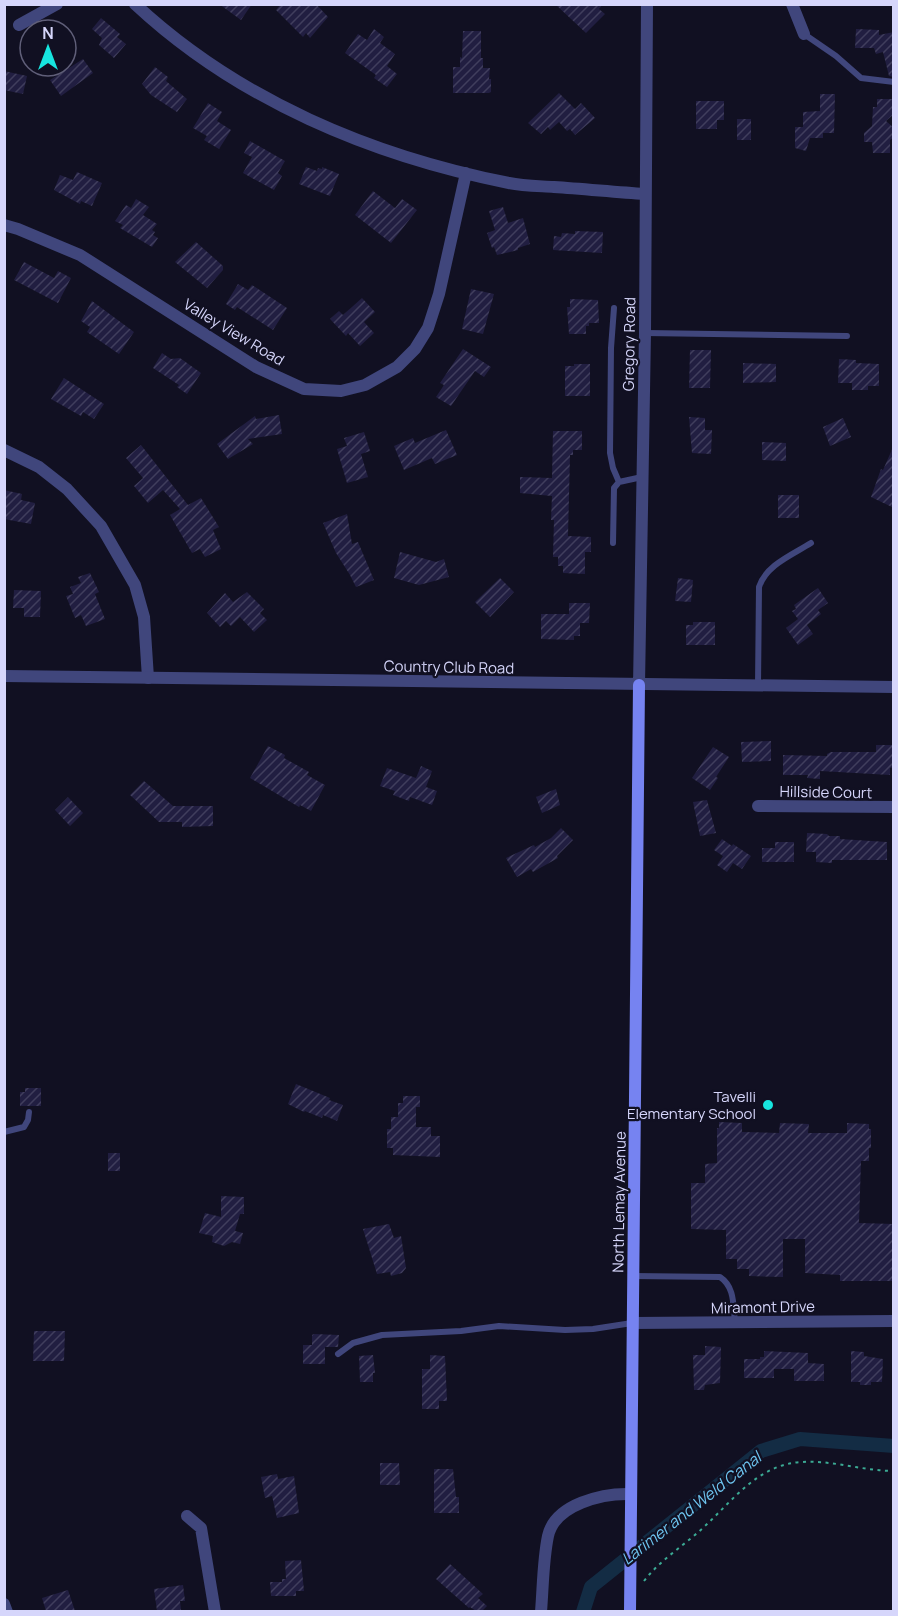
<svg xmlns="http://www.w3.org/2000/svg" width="898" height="1616" font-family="Manrope,sans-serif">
	<defs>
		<pattern id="building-hatch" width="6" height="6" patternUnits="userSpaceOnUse" patternTransform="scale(1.5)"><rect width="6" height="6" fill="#211e41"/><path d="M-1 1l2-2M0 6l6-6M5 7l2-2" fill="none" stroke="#403e5d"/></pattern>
	</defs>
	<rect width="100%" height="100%" fill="#111022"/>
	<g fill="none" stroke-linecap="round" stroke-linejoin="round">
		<path stroke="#132c44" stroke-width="14" d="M583,1612L591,1587L761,1451L800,1439L894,1446"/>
	</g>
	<path fill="url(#building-hatch)" d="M219,4H252L241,20Z
		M281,4H316L328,17L310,38L306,33L303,37L276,10Z
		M555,4H603L599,9L605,14L586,33Z
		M101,18L120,34L117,37L126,44L114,58L99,45L102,38L92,29Z
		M374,29L384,37L380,43L395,54L387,66L397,74L387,87L374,78L376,75L345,53L358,34L367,40Z
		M856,29L879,30V35L894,32V77L889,76L883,52L876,54L874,48H855Z
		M463,31H481V58H483V68H490L489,79H491V92L489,93H453V67H460V57L462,58Z
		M83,59L93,73L61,96L50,80Z
		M155,67L168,77L166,81L187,99L177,112L151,95L142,84Z
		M4,71L27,76L23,94L4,90Z
		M559,93L575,109L581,103L595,118L575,135L570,129L567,131L559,122L550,130L548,127L541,134L528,123Z
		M820,94H835L834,133H823V138H810L806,151L795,148V127H803V112L820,111Z
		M877,99H894V114L886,121L894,128V137L890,140V153H873L872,142H864V133L872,126L873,107H877Z
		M696,101H724V120H717V129H696Z
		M208,103L222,112L217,121L231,130L219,149L204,140L207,136L193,128Z
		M737,119H751V140H737Z
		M250,141L285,161L278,173L282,176L274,190L243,173L252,157L244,153Z
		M306,167L317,171L318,168L322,169V167L339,174L330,196L299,184Z
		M77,172L102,183L92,206L81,201L80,204L54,190L60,175L73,180Z
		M373,191L395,208L402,199L417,210L391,243L355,215Z
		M136,199L149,207L143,215L157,224L152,230L155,232L153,235L158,238L152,247L120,228L123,225L115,221L126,205L131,208Z
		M503,207L508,223L523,218L530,244L518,248V250L497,255L494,247L492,248L487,233L495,230L489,211Z
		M575,231L603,232L602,253L553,250L554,236L561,237L562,233L575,234Z
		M196,242L223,266V270L207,288L175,262Z
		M24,262L54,278L58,271L71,278L58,303L14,280Z
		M238,284L248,290L252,285L287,308L273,330L237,307L235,310L226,304Z
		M471,289L494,294L483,334L462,329Z
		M362,298L375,312L364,322L374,333L360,346L348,333L346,336L330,319L339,311L343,315Z
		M570,299L598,300L599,323H589V326H586V334H569L567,307H570Z
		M92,301L134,332L119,354L87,332L90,327L81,321Z
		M463,349L491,367L484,377L475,371L451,406L436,397L444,385L440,383Z
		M690,350H711L710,388H689Z
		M162,353L171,359L180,358L201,373L187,394L177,387L179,385L153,368Z
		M839,359L856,360V363L879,364V386H868V390H852V383H838Z
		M743,363L776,364V382L743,383Z
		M574,364H590V396H565V366H574Z
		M64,378L104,404L94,419L83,412L81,416L51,399Z
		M279,415L282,434L248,439L253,444L228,459L217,444L255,416L256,419Z
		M689,417L705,418V430H712L711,454L692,453Z
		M843,418L851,437L830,446L823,427Z
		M446,430L457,455L435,464L432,458L404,470L394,446L413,438L415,443Z
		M553,431H582V450H573V455H570L568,536L591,537V552H585V574L563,573V566H558V557H553L554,520H551L552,496L520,493V477L552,478Z
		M364,432L370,451L361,454L368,477L347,483L337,449L347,446L344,438Z
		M762,442L786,443V461L762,460Z
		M141,445L188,505L201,498L219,527L213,530L221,549L205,557L200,549L192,553L170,515L180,509L163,490L148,503L134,486L143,478L126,458Z
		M894,445V508L871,497L881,469L883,470Z
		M4,490L22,494L21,500L35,503L31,524L4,519Z
		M778,495H799V518H778Z
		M347,514L352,544L358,542L374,580L356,587L350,575L336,553L323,523Z
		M400,552L436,562L444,559L449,577L419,585L394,578Z
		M90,573L99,592L95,594L105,619L86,626L81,615L75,618L66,596L73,594L70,587L81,583L78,577Z
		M500,578L514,592L490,617L475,602Z
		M678,578L693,580L691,602L675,601Z
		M818,588L828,603L818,610L821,614L807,625L813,634L798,645L786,628L798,619L792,611L796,609L794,605Z
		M14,590L41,591L40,617H24V608H13Z
		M247,592L264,609L260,613L267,620L254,632L240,617L231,626L226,621L220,627L207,613L225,593L233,602Z
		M569,603H590L589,623H580V636H574V640L541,639V614H569Z
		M693,622H715V645H686V625H693Z
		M771,741V761L742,762L741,742Z
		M876,745H894V767L890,768V775L820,771V779L807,778L808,775H783V755L827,756V754L831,752H876Z
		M268,746L285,755L284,758L309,772L307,775L325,785L311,811L300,805L299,807L250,778Z
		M713,747L729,757L716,777L718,778L710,790L692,778Z
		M421,766L432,771L426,787L437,791L432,805L410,797L409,801L393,795L395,791L380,786L387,768L416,778Z
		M144,781L173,806H213V826L182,827V822H159L130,795Z
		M556,789L560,805L542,813L536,797Z
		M68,797L83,813L70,826L55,810Z
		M707,800L716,833L700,836L693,802Z
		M561,828L573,840L557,856L558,858L533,872L531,869L517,877L506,858L534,845L535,847L551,838Z
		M807,833L827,834L829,836H840V839L887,842V860H832V863L816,862V852H806Z
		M722,839L732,846L733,844L751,856L742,869L733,863L727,872L717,865L723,856L714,850Z
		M775,842H794V862H762V848H775Z
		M296,1084L330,1098L329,1100L343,1105L337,1121L323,1115L322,1118L305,1111L304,1112L288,1104Z
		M25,1088H41V1106H20V1092H25Z
		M403,1096H420V1107H416V1127H431V1136H440V1157L393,1155V1148H387V1129H391V1117H398V1103H403Z
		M719,1122L742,1123V1132L779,1133L780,1123L809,1124L808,1133H847V1123L869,1124V1129H871V1148H869V1161H861L859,1223L894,1224V1281H840V1275L805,1273V1239H783V1277L749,1276V1269H737V1259H726V1230L691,1229V1183H705V1164L717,1163V1128H719Z
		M108,1153H120V1171H108Z
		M221,1196L244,1197V1214H240L235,1231L243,1233L240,1244L232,1242L224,1246L212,1242L213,1236L199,1233L205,1213L221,1217Z
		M389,1224L394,1238L401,1236L406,1268L402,1273L391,1276L390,1272L377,1274L363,1229Z
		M34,1331H65L64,1361H33Z
		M314,1334L339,1335L338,1347H325V1364H303V1345H312V1335Z
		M705,1346L721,1347L720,1383L705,1385L704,1390H694L693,1355H705Z
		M764,1351L808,1353V1363L824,1364V1381H794V1369H774V1378H744V1359H760V1357H764Z
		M851,1351L864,1352V1356L883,1359L882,1382H871V1385H860V1382H851Z
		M373,1355L375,1373H373V1382H360L359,1356Z
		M430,1355L445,1356L447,1401H439V1409H422V1369H430Z
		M380,1463H399L400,1485H380Z
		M434,1469H453L456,1497H459V1513H434Z
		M277,1474L278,1479L294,1476L299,1513L277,1518L272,1496L265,1498L261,1477Z
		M301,1560L304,1591H296V1596H271L270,1582H282V1579H286L285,1561Z
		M450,1564L483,1594L478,1598L487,1606L482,1611H476L470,1607L469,1608L436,1579Z
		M183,1585L185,1601H180L181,1610L157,1611L154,1589Z
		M68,1590L75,1611H46L42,1598Z"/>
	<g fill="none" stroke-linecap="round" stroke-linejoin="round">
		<path stroke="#3baa94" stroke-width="2" stroke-dasharray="3 4.5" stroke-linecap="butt" d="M644,1581C661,1559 685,1545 705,1526C734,1499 759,1464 802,1462C833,1460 863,1471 894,1471"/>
		<path stroke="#40467c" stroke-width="6" d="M804,34L836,56L861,78L894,82
			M614,308L611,348L610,453L613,468L619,482
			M645,333L847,336
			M613,543L614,488L619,482L642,477
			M758,685L759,587C766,565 792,555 811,543
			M4,1132L24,1127L28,1120L29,1112
			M633,1276L720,1277C735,1287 733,1305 735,1322
			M338,1354L353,1343L382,1335L461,1331L499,1326L565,1330L593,1329L632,1323"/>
		<path stroke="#40467c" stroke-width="12" d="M135,4C238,100 372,156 509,183C523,186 539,186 554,187C584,189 615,192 645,194
			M792,4L804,34
			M19,25L57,4
			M4,225L18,229L80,255L256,367L304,389L341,391L365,385L397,367L415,349L428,328L439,294L466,173
			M4,450L39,467L67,489L101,526L135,585L144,617L148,678
			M758,806L894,807
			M633,1323L894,1321
			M187,1516L201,1528L215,1612
			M4,1604L7,1612
			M541,1612C543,1587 543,1560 548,1536C555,1504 603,1493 631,1494"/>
		<path stroke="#40467c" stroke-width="12" d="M4,676L894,687
			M639,685L645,333L647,4"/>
		<path stroke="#7683f1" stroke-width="12" d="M630,1612L639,685"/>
	</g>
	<circle fill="#17e5df" stroke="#111022" stroke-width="2" cx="768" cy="1105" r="6"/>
	<g text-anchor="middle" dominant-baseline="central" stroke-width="4.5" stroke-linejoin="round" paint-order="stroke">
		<g font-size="15" fill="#d6d6fb" stroke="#111022">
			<text transform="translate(234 332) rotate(31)">Valley View Road</text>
			<text transform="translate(629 344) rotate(-89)">Gregory Road</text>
			<text transform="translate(449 667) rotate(1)">Country Club Road</text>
			<text transform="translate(826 792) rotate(1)">Hillside Court</text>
			<text transform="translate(619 1202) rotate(-89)">North Lemay Avenue</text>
			<text transform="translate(763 1307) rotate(-1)">Miramont Drive</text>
		</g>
		<g font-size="15" fill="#d6d6fb" stroke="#111022" text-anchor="end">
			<text x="756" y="1096">Tavelli<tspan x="756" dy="17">Elementary School</tspan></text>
		</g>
		<g font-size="16" font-style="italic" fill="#6ec5f0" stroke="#111022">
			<text transform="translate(691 1508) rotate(-38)">Larimer and Weld Canal</text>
		</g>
	</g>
	<rect width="898" height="1616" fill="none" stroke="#d6d6fb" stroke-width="12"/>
	<g transform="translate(48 48)"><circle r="28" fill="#111022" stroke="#605f79" stroke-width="1.5"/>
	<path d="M0-4.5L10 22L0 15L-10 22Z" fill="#17e5df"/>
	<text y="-9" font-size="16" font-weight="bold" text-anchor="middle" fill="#d6d6fb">N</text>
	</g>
</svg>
